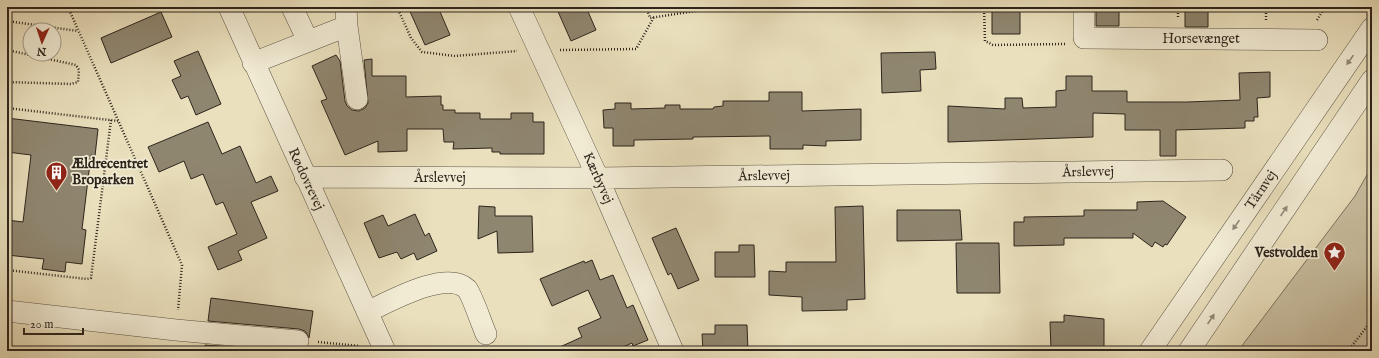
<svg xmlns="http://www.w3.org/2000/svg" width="1379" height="358" font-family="'IM FELL English',serif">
	<rect width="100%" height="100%" fill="#eae0bd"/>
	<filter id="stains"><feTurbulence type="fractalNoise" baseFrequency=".005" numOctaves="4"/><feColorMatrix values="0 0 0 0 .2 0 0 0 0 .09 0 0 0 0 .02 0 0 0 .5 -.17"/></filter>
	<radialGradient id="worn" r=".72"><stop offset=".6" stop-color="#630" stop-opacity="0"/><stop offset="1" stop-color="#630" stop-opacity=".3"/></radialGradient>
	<path fill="#cac0a2" stroke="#7c725f" d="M1372,166V351H1238L1355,196Z"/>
	<path fill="#8f8670" stroke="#2d251c" d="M408,7H438L450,35L425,45Z
		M556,7H586L596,30L571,41Z
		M992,7H1020V34H992Z
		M1096,7H1119V26H1096Z
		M1185,7H1208V27H1185Z
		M161,12L172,37L111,63L101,38Z
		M198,51L221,104L196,115L188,96L181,99L172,80L181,76L174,61Z
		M935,52L936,69L920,70L921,91L882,93L881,53Z
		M336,55L340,61L345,101L347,106L352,110L359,111L365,108L368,103L364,60L372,59V76H406V97L441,96V105H443V110H455V113H480V119H511V113H533V122H544V154H500V152H492V148L453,149L454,142H444L443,129H407V151L378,152V141L345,155L321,101L327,99L312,66Z
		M1270,72V97L1257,98L1258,117H1254V121H1245V128L1176,130V156H1160V130H1125V114L1093,113V137L948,142V106L1005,109V98H1022L1023,108L1056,107V91L1066,90V76H1092V91H1127V102H1187L1240,100L1239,73Z
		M769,92H802V111L861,109V140L826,141V146L803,145V149H770V136L693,137V139L634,140V146H613V128H604L603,110L615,109V103H631V109L665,108V105H680V109H713L714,107L723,106V101H769Z
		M7,118L98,129L95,156L91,155L82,229L86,230L82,264L66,262L65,272L42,269L44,259L7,255V220L23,222L31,155L7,152Z
		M208,122L222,154L240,146L256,183L271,176L278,191L251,202L267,238L238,251L242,260L218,270L208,247L237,234L223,202L216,205L203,174L191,179L184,161L159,172L148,147Z
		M1163,201L1186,217L1167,245L1165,244L1163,247L1155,242L1152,247L1133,233V238H1064V245L1014,246V222H1024V217L1084,216V210H1137V202Z
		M479,206L495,207V216H532L533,252L498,253L497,231L478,239Z
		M863,206L865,299L847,300V310L802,311V297L769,295V271L786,272V262H836L835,207Z
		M897,210H960L962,240L897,241Z
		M415,214L425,236L429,233L437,251L417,260L414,253L401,259L397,252L379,258L364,223L383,215L388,226Z
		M676,228L699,280L678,289L671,273L668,275L652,238Z
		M956,243H999L1000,293H957Z
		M739,245H754L755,277H715V252H739Z
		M592,260L600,280L613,275L627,308L633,305L648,340L633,346L632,343L614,351H551L582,337L578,328L601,318L588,290L552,306L540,279L584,261L585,263Z
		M211,298L313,311L309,338L305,331L299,329L208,321Z
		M1064,315L1104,319V351H1051L1050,322H1064Z
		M715,325H747L748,351H703L702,334H715Z
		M205,345L232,347L231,351H204Z"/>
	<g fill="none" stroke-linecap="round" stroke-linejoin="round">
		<defs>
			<path id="minor" d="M229,7L385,351
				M292,7L308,41
				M346,7L347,26
				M519,7L598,178L673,351
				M1084,7V38L1317,40
				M253,63L347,26L357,99
				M305,177L598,178L1222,170
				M7,311L176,330L298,341
				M367,312C389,302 446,269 467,289C472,295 482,325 486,334
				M1150,351L1372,28
				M1189,351L1372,80"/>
		</defs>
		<use href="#minor" stroke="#5c5444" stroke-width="22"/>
		<path stroke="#2d251c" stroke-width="2.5" stroke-dasharray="1 2" stroke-linecap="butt" d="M68,7L182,265L178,310
			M397,7L411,38L422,52L455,56L517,51
			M646,7L650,18L721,7
			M984,7L985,41L993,45L1065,44
			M1178,7V18
			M1266,7V20
			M1317,20L1325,7
			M7,21L78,31
			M7,50L76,65L79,70L78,82L71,84L7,82
			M560,50L636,49L654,17
			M7,108L118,121
			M7,270L87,279L91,278L111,120
			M318,342L360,346
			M1348,351L1372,320"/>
		<use href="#minor" stroke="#f1ebd4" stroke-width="21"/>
	</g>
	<defs><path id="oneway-solid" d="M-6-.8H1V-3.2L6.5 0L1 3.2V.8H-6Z"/></defs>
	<g fill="#8f8878">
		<use href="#oneway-solid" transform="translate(1350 60) rotate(125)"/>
		<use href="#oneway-solid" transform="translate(1284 211) rotate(-56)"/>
		<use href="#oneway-solid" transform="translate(1236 225) rotate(125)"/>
		<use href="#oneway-solid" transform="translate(1211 319) rotate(-56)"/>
	</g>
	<defs>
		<symbol id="building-pin" viewBox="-11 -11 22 30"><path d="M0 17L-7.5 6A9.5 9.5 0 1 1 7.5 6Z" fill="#8f2418" stroke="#f1ebd4"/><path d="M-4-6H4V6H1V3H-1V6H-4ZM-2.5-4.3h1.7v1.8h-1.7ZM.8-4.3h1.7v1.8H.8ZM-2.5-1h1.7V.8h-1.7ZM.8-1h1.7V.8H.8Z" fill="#fff"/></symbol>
		<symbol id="sight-pin" viewBox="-11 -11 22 30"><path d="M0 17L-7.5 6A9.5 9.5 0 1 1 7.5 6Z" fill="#8f2418" stroke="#f1ebd4"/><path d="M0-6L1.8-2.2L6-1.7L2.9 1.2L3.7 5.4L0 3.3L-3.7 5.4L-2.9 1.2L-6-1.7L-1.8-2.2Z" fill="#fff"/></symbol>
	</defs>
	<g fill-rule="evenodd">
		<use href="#building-pin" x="44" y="160" width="25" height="34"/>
		<use href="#sight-pin" x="1322" y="240" width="25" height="34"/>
	</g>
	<g text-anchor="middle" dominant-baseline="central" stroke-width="3.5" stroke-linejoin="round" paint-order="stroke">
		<g font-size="14" fill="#2d251c" stroke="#f1ebd4">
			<text x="1201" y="39">Horsevænget</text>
			<text transform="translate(1088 172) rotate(-1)">Årslevvej</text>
			<text transform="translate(764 176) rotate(-1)">Årslevvej</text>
			<text x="440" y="178">Årslevvej</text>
			<text transform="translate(598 178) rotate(66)">Kærbyvej</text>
			<text transform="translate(306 179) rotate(65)">Rødovrevej</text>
			<text transform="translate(1261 190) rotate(-56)">Tårnvej</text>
		</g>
		<g font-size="14" font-weight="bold" fill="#2d251c" stroke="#f1ebd4" text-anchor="start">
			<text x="72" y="164">Ældrecentret<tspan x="72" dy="16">Broparken</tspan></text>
			<text x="1318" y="253" text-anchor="end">Vestvolden</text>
		</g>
	</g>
	<rect width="1379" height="358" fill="none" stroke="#eae0bd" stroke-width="24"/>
	<rect x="8" y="8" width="1363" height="342" fill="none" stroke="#2d251c" stroke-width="2"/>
	<rect x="12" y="12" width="1355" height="334" fill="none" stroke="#2d251c"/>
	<g transform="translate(42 42) rotate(183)"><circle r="19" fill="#f1ebd4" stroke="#a39c8a"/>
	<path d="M0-3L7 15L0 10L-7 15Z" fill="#8f2418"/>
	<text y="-6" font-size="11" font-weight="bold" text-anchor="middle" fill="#2d251c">N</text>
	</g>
	<path d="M24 328v6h59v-6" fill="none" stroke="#2d251c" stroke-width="2"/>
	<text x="30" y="328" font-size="12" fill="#2d251c" stroke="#f1ebd4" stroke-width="3" paint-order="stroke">20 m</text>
	<rect width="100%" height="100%" filter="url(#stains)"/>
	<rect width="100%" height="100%" fill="url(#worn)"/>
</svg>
